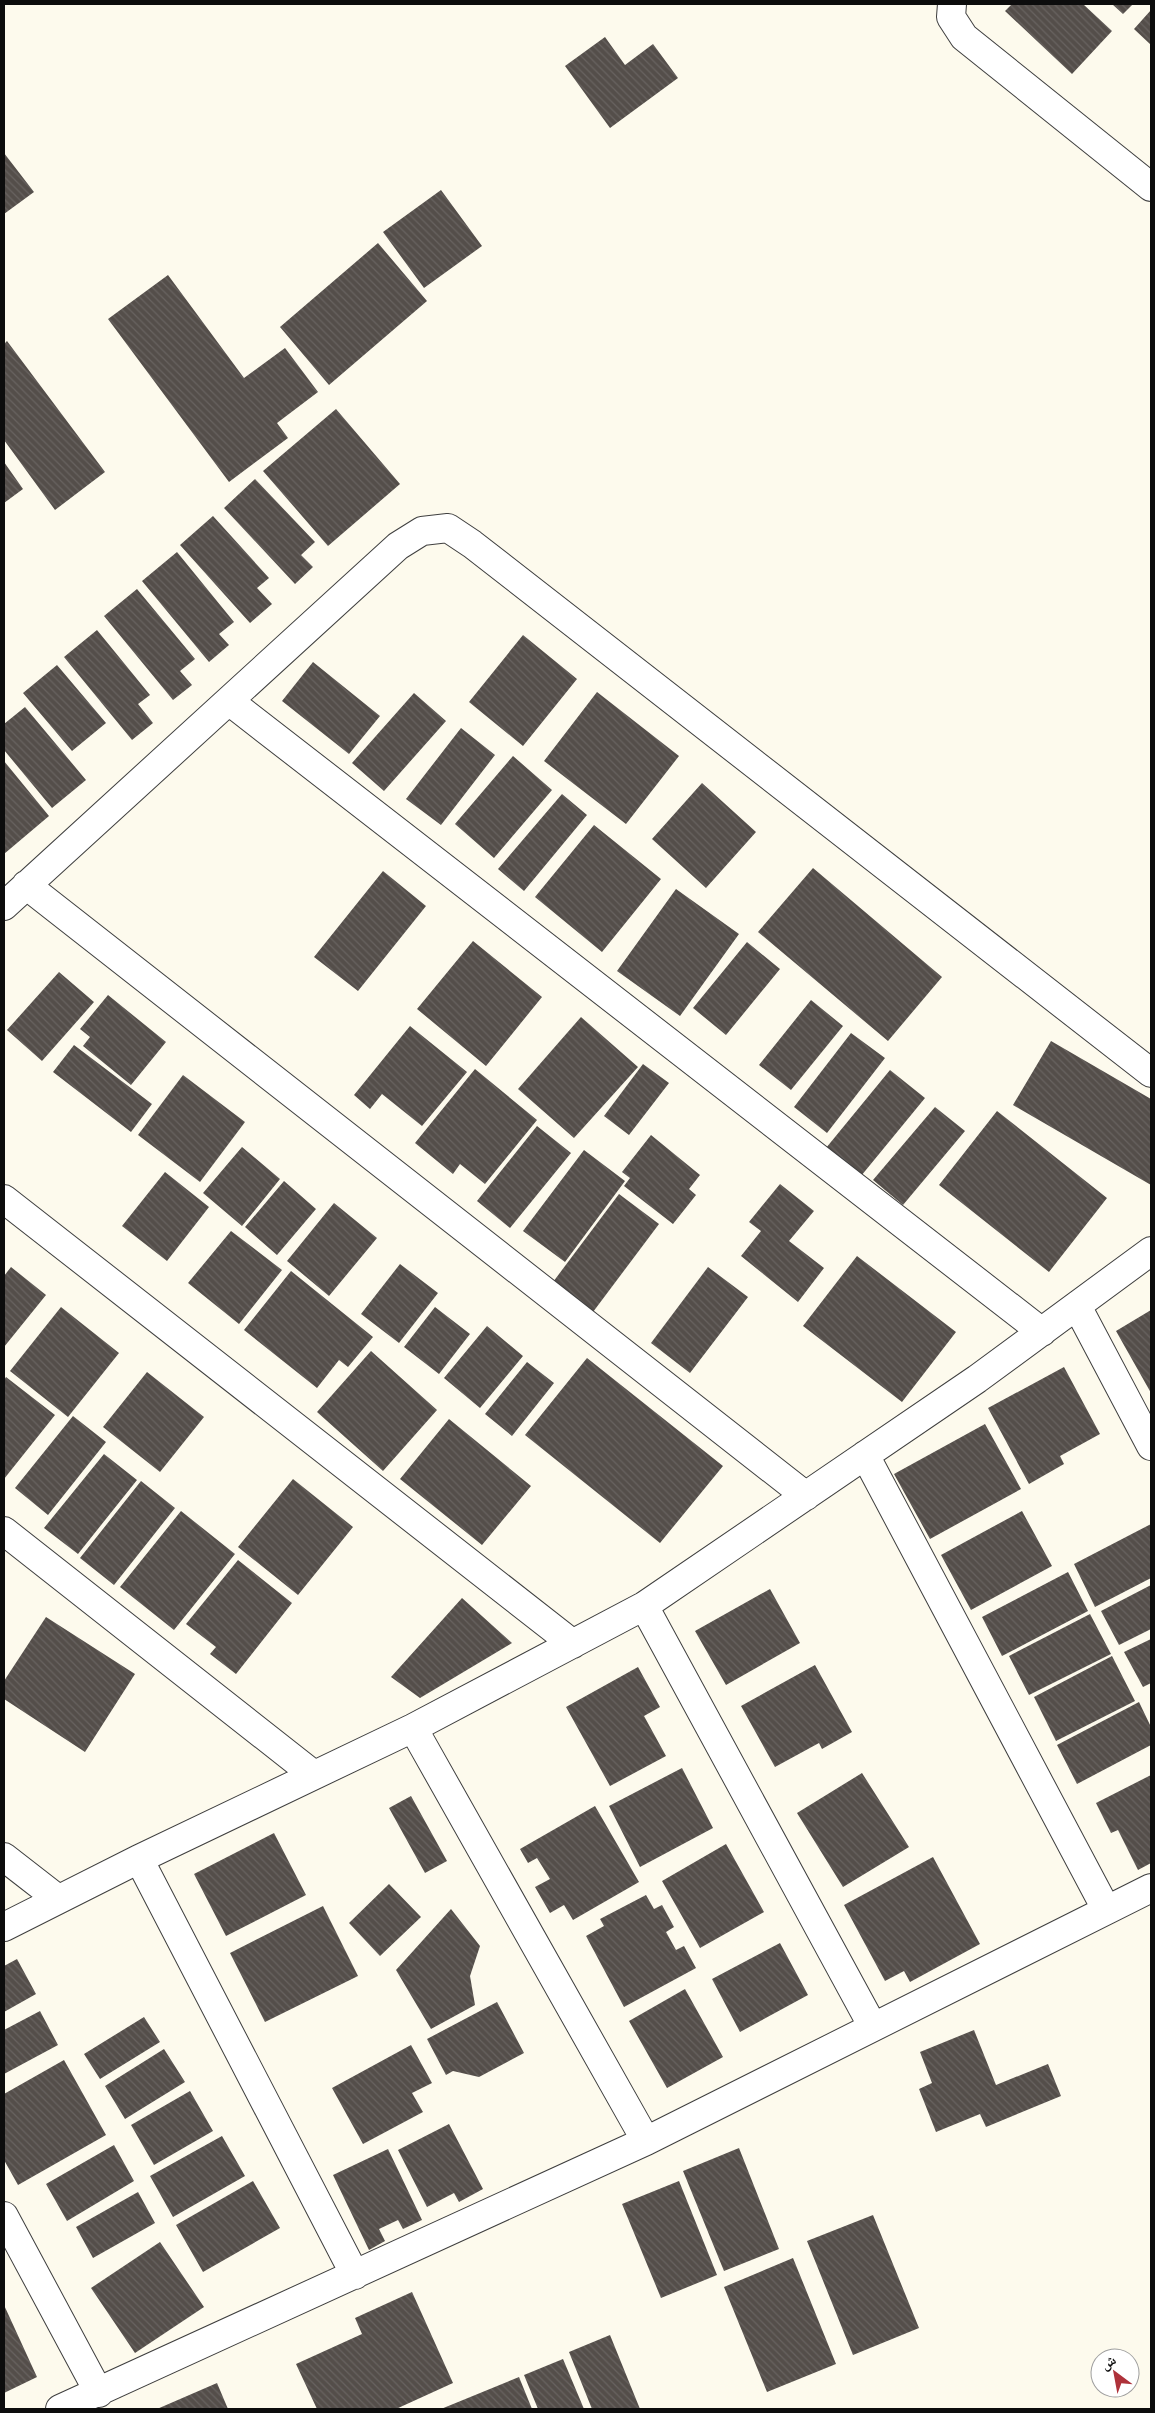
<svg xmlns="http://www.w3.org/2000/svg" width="1155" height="2413" font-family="Lora,'Noto Naskh Arabic',serif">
	<defs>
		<pattern id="building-back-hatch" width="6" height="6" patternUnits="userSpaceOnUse" patternTransform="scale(1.25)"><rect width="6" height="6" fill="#544e4a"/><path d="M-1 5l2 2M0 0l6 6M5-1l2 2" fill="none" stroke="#686360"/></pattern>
	</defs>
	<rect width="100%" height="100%" fill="#fdfaed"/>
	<path fill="url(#building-back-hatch)" d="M1012,4H1083L1112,31L1072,74L1005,11Z
		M1112,4H1133L1123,14Z
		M1151,10V45L1134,29Z
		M605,37L625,65L653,44L678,78L610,128L565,66Z
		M4,153L34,192L4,214Z
		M441,190L482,246L424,288L383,232Z
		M378,243L427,301L329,385L280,327Z
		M168,275L244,378L285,348L318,392L277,423L288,438L229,482L108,319Z
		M7,341L105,472L55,510L4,440V344Z
		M336,409L400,484L328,546L263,471Z
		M4,462L23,489L4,503Z
		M255,479L315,542L301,555L313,567L295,584L224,508Z
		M213,516L269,578L257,588L272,604L250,623L180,545Z
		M177,552L234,622L219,634L229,645L209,662L142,581Z
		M137,589L195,659L180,671L192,685L173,700L104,616Z
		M97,630L150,695L138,704L153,723L132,740L64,657Z
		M523,635L577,679L523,746L469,702Z
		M313,662L380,716L349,754L282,701Z
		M57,665L106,723L72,751L23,693Z
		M597,692L679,756L626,824L544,761Z
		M414,693L446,721L384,791L352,763Z
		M25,707L86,780L52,808L4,750V724Z
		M461,728L495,755L441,825L406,799Z
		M513,756L552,790L494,858L455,824Z
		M4,761L49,816L4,854Z
		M702,783L756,832L706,888L652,839Z
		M562,794L587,815L524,891L498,869Z
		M594,825L661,879L602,952L535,897Z
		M813,868L942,977L888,1041L758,932Z
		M383,871L426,906L358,991L314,957Z
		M676,889L739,934L680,1016L617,971Z
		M473,941L542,997L486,1066L417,1009Z
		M747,942L780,969L726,1035L693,1008Z
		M59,972L94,1002L42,1061L7,1030Z
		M108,995L166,1042L131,1085L83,1046L90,1037L80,1029Z
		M811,1000L843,1026L791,1090L759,1065Z
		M581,1017L638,1067L574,1138L518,1089Z
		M410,1026L467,1072L422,1126L382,1094L370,1109L354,1095Z
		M851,1033L885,1058L827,1133L794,1107Z
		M1051,1041L1151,1099V1185L1013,1105Z
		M74,1045L152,1104L131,1132L53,1072Z
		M643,1064L669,1083L629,1135L604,1116Z
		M475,1069L537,1120L485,1184L460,1164L453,1174L415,1143Z
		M890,1070L925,1098L861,1176L826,1148Z
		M183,1075L245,1122L200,1182L138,1135Z
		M935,1107L965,1131L903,1205L873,1180Z
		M997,1111L1107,1198L1049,1272L939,1185Z
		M537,1126L571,1153L510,1228L477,1201Z
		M651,1135L700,1175L689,1189L696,1195L673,1224L624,1186L630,1178L622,1172Z
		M242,1147L280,1179L242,1226L203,1193Z
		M584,1150L625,1181L565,1262L523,1231Z
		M165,1172L209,1207L167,1261L122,1226Z
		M284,1181L316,1209L277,1255L245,1227Z
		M780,1184L814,1211L789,1241L824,1268L798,1302L741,1256L761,1231L749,1222Z
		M619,1194L659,1224L593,1312L553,1282Z
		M334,1203L377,1238L329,1296L287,1261Z
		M231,1231L282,1270L239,1324L188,1283Z
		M857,1256L956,1332L902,1402L803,1326Z
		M400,1264L438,1293L399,1343L361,1314Z
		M11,1267L46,1295L4,1347V1276Z
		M708,1267L748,1297L690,1373L651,1343Z
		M291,1271L373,1337L348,1367L339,1360L317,1388L244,1330Z
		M61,1307L119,1353L68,1417L10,1371Z
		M435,1307L470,1334L439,1374L404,1347Z
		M1151,1310V1393L1116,1331Z
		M487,1326L523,1356L480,1408L444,1378Z
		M371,1351L437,1410L383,1471L317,1412Z
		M587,1358L723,1466L660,1543L525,1435Z
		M527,1362L554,1383L512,1436L485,1414Z
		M1064,1367L1100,1434L1060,1456L1064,1464L1029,1484L988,1408Z
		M147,1372L204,1417L160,1472L103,1427Z
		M6,1377L55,1415L4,1479V1380Z
		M73,1416L106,1442L48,1515L15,1488Z
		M449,1419L531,1486L482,1545L400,1479Z
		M985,1424L1021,1489L930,1539L894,1474Z
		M104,1454L137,1480L78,1554L44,1528Z
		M293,1479L353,1527L298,1595L238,1547Z
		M141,1481L175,1508L114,1585L80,1558Z
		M181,1511L235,1554L174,1630L120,1587Z
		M1022,1511L1052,1566L971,1610L941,1555Z
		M1151,1524V1578L1095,1607L1074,1564Z
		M238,1560L292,1603L236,1674L210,1654L216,1647L186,1624Z
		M1068,1572L1088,1611L1002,1656L982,1617Z
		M1151,1585V1629L1119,1645L1101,1611Z
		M770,1589L800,1643L726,1685L695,1631Z
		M462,1598L512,1643L420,1698L391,1677Z
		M1090,1614L1111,1654L1029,1695L1009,1656Z
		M46,1617L135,1674L85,1752L4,1699V1681Z
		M1151,1639V1683L1143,1687L1124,1652Z
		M1112,1656L1135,1701L1056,1741L1034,1697Z
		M815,1665L852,1732L822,1749L819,1743L775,1767L741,1706Z
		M638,1667L660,1707L644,1716L666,1756L610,1786L566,1707Z
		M1139,1702L1151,1727V1745L1077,1784L1057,1745Z
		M682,1768L713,1828L640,1867L609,1806Z
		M862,1773L909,1847L843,1887L797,1813Z
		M1151,1775V1863L1138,1870L1118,1830L1111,1833L1096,1803Z
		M411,1796L447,1861L425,1873L389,1808Z
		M595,1806L639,1882L573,1920L564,1905L550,1913L535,1887L550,1879L537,1858L528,1863L520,1849Z
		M274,1833L306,1895L226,1936L194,1874Z
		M726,1844L764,1912L700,1948L662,1881Z
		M933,1857L980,1944L910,1982L904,1971L885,1981L844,1905Z
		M389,1884L421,1917L380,1956L349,1923Z
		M646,1895L654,1909L662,1905L674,1927L666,1932L676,1950L684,1946L696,1968L624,2007L586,1936L604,1926L600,1919Z
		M323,1906L358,1976L265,2022L230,1953Z
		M451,1909L480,1946L470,1976L475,2005L431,2029L396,1970Z
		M780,1943L808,1995L740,2032L712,1979Z
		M17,1959L36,1994L4,2012V1966Z
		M685,1989L723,2057L667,2088L629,2021Z
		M497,2002L524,2053L479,2077L453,2071L446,2075L427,2039Z
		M40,2011L58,2045L4,2074V2030Z
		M144,2017L160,2042L100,2079L84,2054Z
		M974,2030L996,2085L1048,2064L1061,2096L986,2127L980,2114L936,2132L919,2089L932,2083L920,2052Z
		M411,2045L432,2083L412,2093L423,2112L363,2144L332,2088Z
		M164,2049L185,2082L125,2119L105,2086Z
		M64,2060L106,2135L18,2185L4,2160V2094Z
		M190,2091L213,2131L154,2165L131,2125Z
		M449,2124L483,2189L459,2202L454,2193L427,2207L398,2150Z
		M222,2136L245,2176L173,2217L150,2176Z
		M114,2145L134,2181L67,2221L46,2184Z
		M739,2148L779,2249L724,2271L683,2171Z
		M388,2149L422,2220L403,2229L398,2220L379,2229L385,2241L369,2250L333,2175Z
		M253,2181L280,2228L203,2272L176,2225Z
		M679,2181L717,2275L661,2298L622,2204Z
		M138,2192L155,2223L93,2258L76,2227Z
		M873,2215L919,2328L853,2355L807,2241Z
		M160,2242L204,2307L135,2353L91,2288Z
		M793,2258L836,2364L767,2392L724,2287Z
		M412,2292L453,2383L396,2409H317L296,2364L362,2334L355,2318Z
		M4,2305L37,2377L4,2393Z
		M610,2335L640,2409H592L569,2352Z
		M563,2359L584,2409H538L524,2375Z
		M519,2377L532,2409H441Z
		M217,2383L228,2409H157Z"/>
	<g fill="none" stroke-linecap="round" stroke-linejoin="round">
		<defs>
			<path id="street" d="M952,4L951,17L964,37L1151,187
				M229,701L1042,1332
				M26,885L806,1496
				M4,906L398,546L422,531L448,528L472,544L1151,1073
				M4,1199L573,1644
				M1077,1306L1151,1446
				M865,1455L1106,1909
				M4,1531L314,1775
				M644,1606L873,2027
				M413,1728L646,2141
				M4,1857L58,1899
				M139,1859L355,2275
				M4,1927L139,1859L413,1728L644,1606L977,1379L1151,1251
				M4,2216L99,2393
				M60,2409L646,2141L1151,1888"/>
		</defs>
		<use href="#street" stroke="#3f3f3f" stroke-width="30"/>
		<use href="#street" stroke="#fff" stroke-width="28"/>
	</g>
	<rect width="1155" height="2413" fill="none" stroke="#0c0c0c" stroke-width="10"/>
	<g transform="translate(1115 2373) rotate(328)"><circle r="24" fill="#ffffff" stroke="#9e9e9e"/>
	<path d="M0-4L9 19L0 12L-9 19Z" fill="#ae323a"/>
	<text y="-8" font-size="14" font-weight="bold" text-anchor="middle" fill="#0c0c0c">ش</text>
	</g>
</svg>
